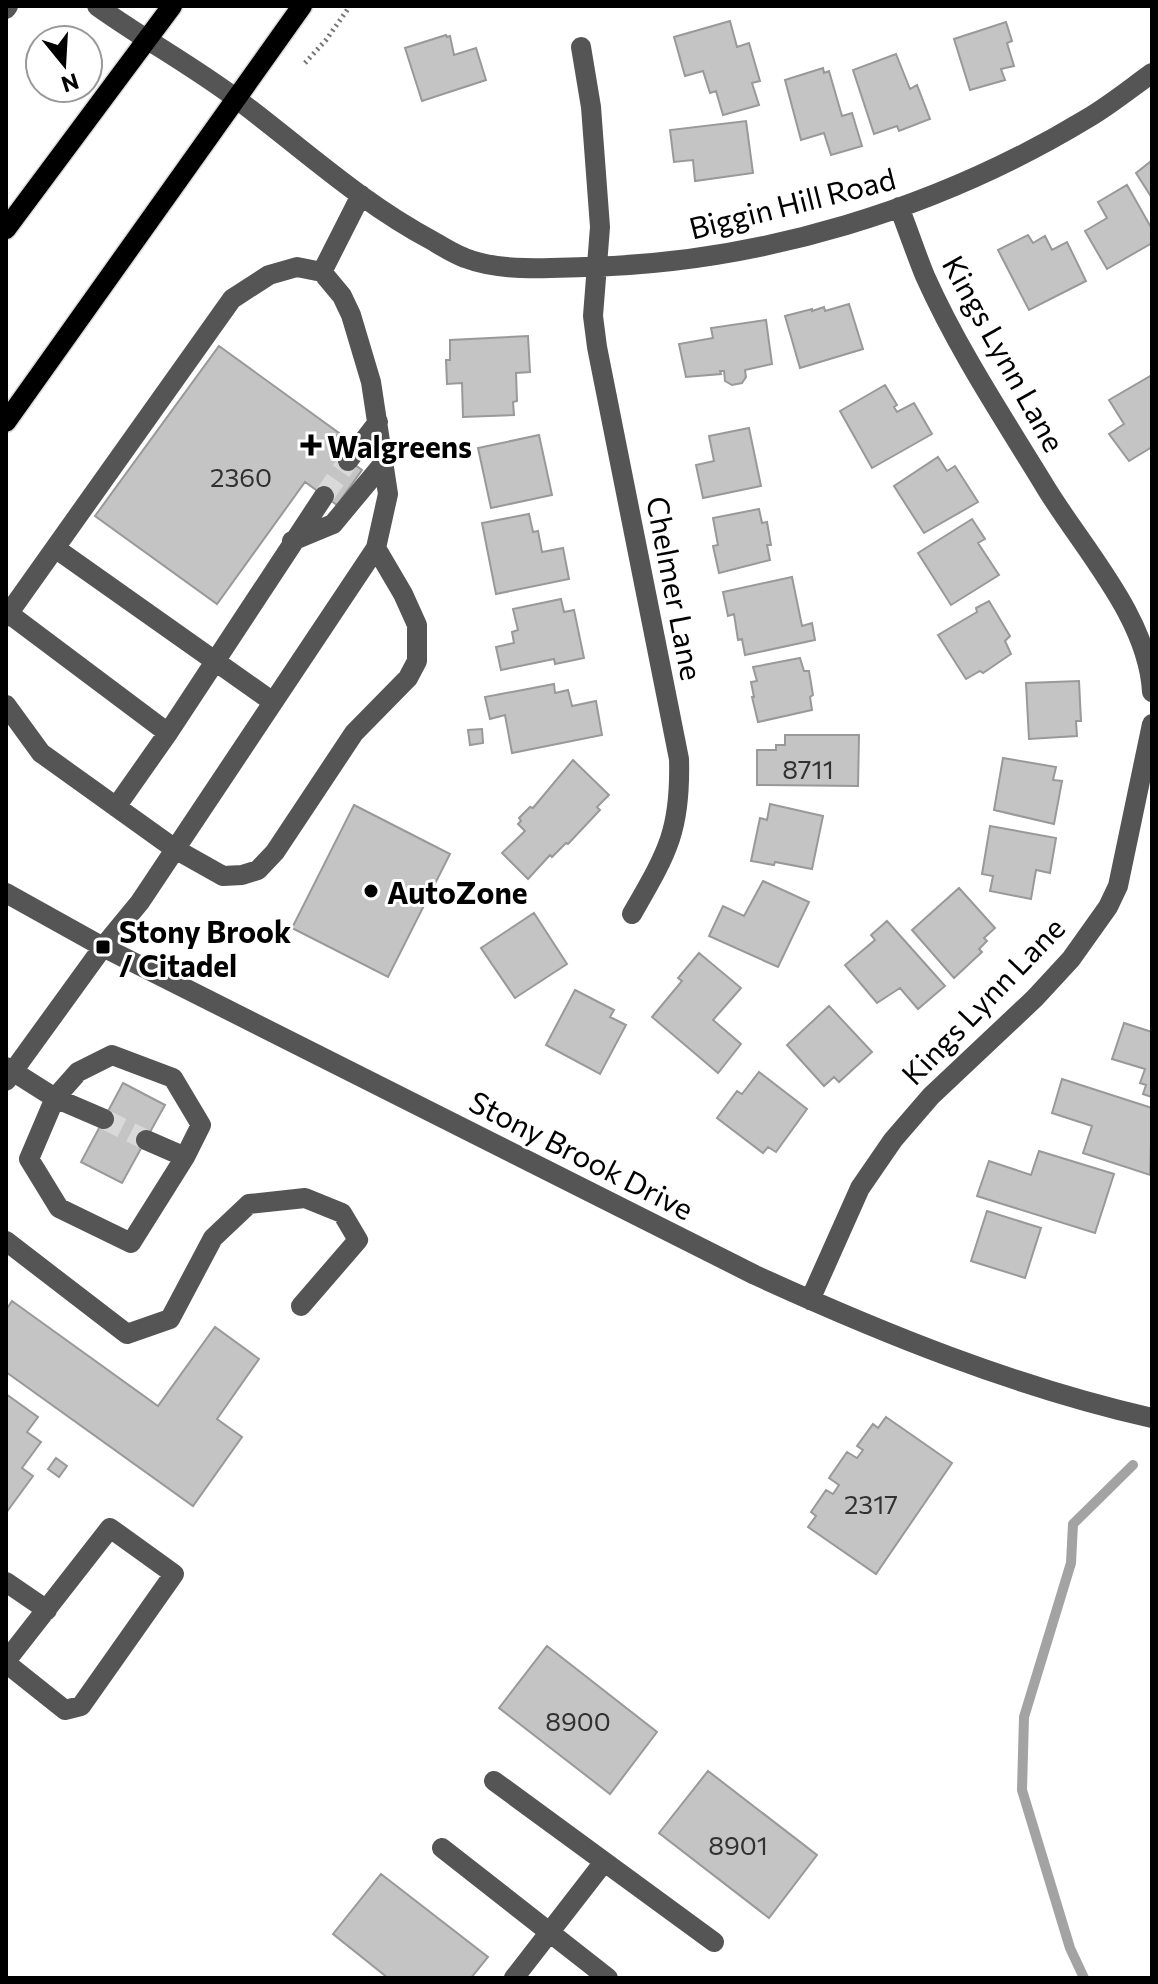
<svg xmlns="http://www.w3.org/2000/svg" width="1158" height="1984" font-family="Commissioner,sans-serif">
	<rect width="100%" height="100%" fill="#fff"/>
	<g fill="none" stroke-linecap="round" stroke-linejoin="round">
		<path stroke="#a3a3a3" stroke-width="10" d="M1084,1978L1070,1948L1022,1790L1024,1717L1071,1563L1073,1524L1133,1465"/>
	</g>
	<path fill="#c4c4c4" stroke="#999" stroke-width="2" d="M730,21L737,47L749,43L760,81L752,83L759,105L723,115L716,91L710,93L703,71L685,76L674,37Z
		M1006,22L1012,41L1007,43L1014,66L1001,69L1005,80L970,90L954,39Z
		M446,35L447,37L450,36L454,55L476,48L486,80L422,101L405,48Z
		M896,54L910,89L917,85L930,119L899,131L897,126L874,134L853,70Z
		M823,68L824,73L829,71L842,116L852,113L862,146L831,155L824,133L801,140L785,80Z
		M746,121L753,173L695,181L693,160L674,162L670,130Z
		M1150,162L1152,163V198L1136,173Z
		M1127,185L1152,229V243L1107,269L1085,231L1107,218L1098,202Z
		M1028,235L1033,243L1045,236L1052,250L1067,242L1086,281L1029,310L998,250Z
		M849,304L863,349L800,368L785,316L812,309V311L824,307L825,311Z
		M766,320L772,364L745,370L746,377L742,383L732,385L725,381L724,371H720L721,374L686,377L679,344L713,338L711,328Z
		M528,336L530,372L516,373L517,401L513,402L514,415L463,417L462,383L447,384L446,360H450V340Z
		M219,346L339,433L329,446L362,470L337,505L305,482L217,604L95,516Z
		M1152,375V447L1129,461L1109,434L1124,424L1109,400Z
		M885,385L897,405L894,407L897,412L914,403L932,434L872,468L840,411Z
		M749,428L761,486L703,498L696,465L714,461L709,436Z
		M539,435L552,495L491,508L478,448Z
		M938,457L947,471L955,466L978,502L924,533L894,486Z
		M759,509L762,523L767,522L771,545H767L770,560L719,573L713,546L718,545L713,518Z
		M529,514L533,532L538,531L542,552L563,548L569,579L496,594L482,523Z
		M972,519L985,539L978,543L999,575L951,605L918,553Z
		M792,577L802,626L812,623L815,640L745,655L742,639L738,640L734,614L728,616L723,592Z
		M561,599L564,612L574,610L584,658L555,664L554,659L501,670L496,647L514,643L512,632L518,630L513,609Z
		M989,601L1010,636L1005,641L1011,654L983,673L980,671L966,679L938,635L977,612L976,608Z
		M800,658L804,671H809L813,695L810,697L812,710L758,722L752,697H754L751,682L757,681L753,667Z
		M1079,681L1081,721H1076L1077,736L1029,739L1026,683Z
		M554,684L555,693L568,690L572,706L596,701L602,735L512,753L505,715L490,719L485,697Z
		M482,729L483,743L470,745L468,730Z
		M785,735H859L858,786L757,785V750H776V745H785Z
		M1003,758L1056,767L1053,780L1062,781L1054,824L994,810Z
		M573,760L609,795L597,807L600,810L568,844L566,843L552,857L550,855L528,879L502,853L525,831L518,824L521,821L519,818L530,807L533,808Z
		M770,804L823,816L812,869L775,862L774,865L751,861L760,818L767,820Z
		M354,805L450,854L388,977L292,928Z
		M990,826L1056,838L1050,873L1036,870L1031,899L990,891L993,876L982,874Z
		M763,881L809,902L778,967L709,936L723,906L744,916Z
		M959,888L995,928L984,938L987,941L979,949L982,952L954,978L912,930Z
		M534,913L567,964L515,998L481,948Z
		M887,921L945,986L918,1009L900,988L877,1003L845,965L875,940L871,935Z
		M699,953L741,988L713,1020L741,1044L718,1073L652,1017L682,981L678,978Z
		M575,990L614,1010L610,1017L626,1025L600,1074L546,1045Z
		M829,1006L872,1052L839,1082L834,1077L824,1086L787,1045Z
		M1124,1023L1152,1032V1097L1143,1094L1146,1085L1140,1083L1145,1069L1112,1059Z
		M759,1072L807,1109L776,1152L768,1147L763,1153L717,1118L737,1091L742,1094Z
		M1062,1079L1152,1108L1150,1175L1083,1153L1092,1126L1052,1113Z
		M123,1083L165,1105L122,1183L81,1162Z
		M1039,1151L1114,1174L1095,1233L977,1196L989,1161L1031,1175Z
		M987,1211L1041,1228L1025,1278L971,1261Z
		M12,1301L158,1406L215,1327L259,1359L217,1419L242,1437L193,1506L6,1372V1310Z
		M6,1394L38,1417L27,1432L41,1442L22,1468L33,1476L6,1513Z
		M886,1417L952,1463L876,1574L808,1527L816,1516L811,1512L826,1490L833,1494L839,1485L829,1478L847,1452L857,1458L863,1450L857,1446L873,1424L878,1428Z
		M56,1458L67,1466L59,1477L48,1469Z
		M547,1646L657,1732L610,1794L499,1708Z
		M708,1771L817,1855L769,1918L659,1833Z
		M381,1874L488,1957L471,1978H388L333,1934Z"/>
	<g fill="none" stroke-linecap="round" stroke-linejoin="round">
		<path stroke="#d9d9d9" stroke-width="20" stroke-dasharray="20 10" stroke-linecap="butt" d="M324,496L348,461
			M104,1119L146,1140"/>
		<defs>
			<path id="major" d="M6,229L172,6
				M6,422L302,6"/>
		</defs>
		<use href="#major" stroke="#dbdbdb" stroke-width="23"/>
		<path stroke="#777" stroke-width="5" stroke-dasharray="2 4" stroke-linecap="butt" d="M305,63L326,40L350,6"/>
		<path stroke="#555" stroke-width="20" d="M97,6C143,39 193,66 238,100C302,148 361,203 433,241C443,247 454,254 465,258C501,272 547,268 585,267C760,263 938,209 1088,118C1110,105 1131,88 1152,73
			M6,9L8,6
			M581,47L591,107L600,227L593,316L597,347L679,759C681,831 667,853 632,914
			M899,207C908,230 916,254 925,276C958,350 1004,419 1046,488C1084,550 1148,618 1152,692
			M348,461L378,422
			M292,541L333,524L383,464
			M55,548L273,702
			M8,613L168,733
			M6,617L232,299L269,275L297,267L322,272
			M6,705L41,753L175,849L223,876L242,875L258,870L275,852L354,733L408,678L417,661V625L403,594L376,548
			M116,807L168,733L324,496
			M6,893L103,947L755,1275C882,1333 1015,1387 1152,1418
			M112,1055L173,1078L201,1125L185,1157L131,1243L59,1208L29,1159L55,1098L78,1072Z
			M6,1067L55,1098L104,1119
			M6,1081L103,947L140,902L376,548L388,494L371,382L351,315L342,296L322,272L361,195
			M146,1140L185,1157
			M6,1241L127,1334L170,1319L213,1238L249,1204L305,1198L342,1213L358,1240L301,1306
			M810,1300L860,1188L893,1140L931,1096L1035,998L1071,959L1108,907L1118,886L1152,724
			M6,1582L47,1610
			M6,1661L110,1528L174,1574L81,1706L65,1710L6,1663
			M494,1781L714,1942
			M442,1848L608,1978
			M514,1978L604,1862"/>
		<use href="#major" stroke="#000" stroke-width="20"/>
	</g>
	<g fill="#000" stroke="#fff" stroke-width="3">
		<path d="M307 433h8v8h8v8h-8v8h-8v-8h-8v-8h8z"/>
		<circle cx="371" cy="891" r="8"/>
		<rect x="95" y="939" width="16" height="16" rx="4"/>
	</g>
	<g text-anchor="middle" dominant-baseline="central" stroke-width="6" stroke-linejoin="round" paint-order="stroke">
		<g font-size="26" fill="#313131">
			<text x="241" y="476">2360</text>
			<text x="808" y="768">8711</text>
			<text x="871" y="1503">2317</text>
			<text x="578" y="1720">8900</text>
			<text x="738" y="1844">8901</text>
		</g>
		<g font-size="30" fill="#000" stroke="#fff">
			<text transform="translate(792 202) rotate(-14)">Biggin Hill Road</text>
			<text transform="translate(1005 353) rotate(61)">Kings Lynn Lane</text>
			<text transform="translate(676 588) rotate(79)">Chelmer Lane</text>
			<text transform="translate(982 1000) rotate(-46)">Kings Lynn Lane</text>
			<text transform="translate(582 1154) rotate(27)">Stony Brook Drive</text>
		</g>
		<g font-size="30" font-weight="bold" fill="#000" stroke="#fff" text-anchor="start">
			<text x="327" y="445">Walgreens</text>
			<text x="387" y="891">AutoZone</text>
			<text x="119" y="930">Stony Brook<tspan x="119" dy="34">/ Citadel</tspan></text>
		</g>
	</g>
	<rect width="1158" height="1984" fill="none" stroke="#000000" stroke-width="16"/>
	<g transform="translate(64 64) rotate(162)"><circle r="38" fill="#ffffff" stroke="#999999" stroke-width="2"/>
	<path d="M0-6L14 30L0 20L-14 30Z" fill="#000000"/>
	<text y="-12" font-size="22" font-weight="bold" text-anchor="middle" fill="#000000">N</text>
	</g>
</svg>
